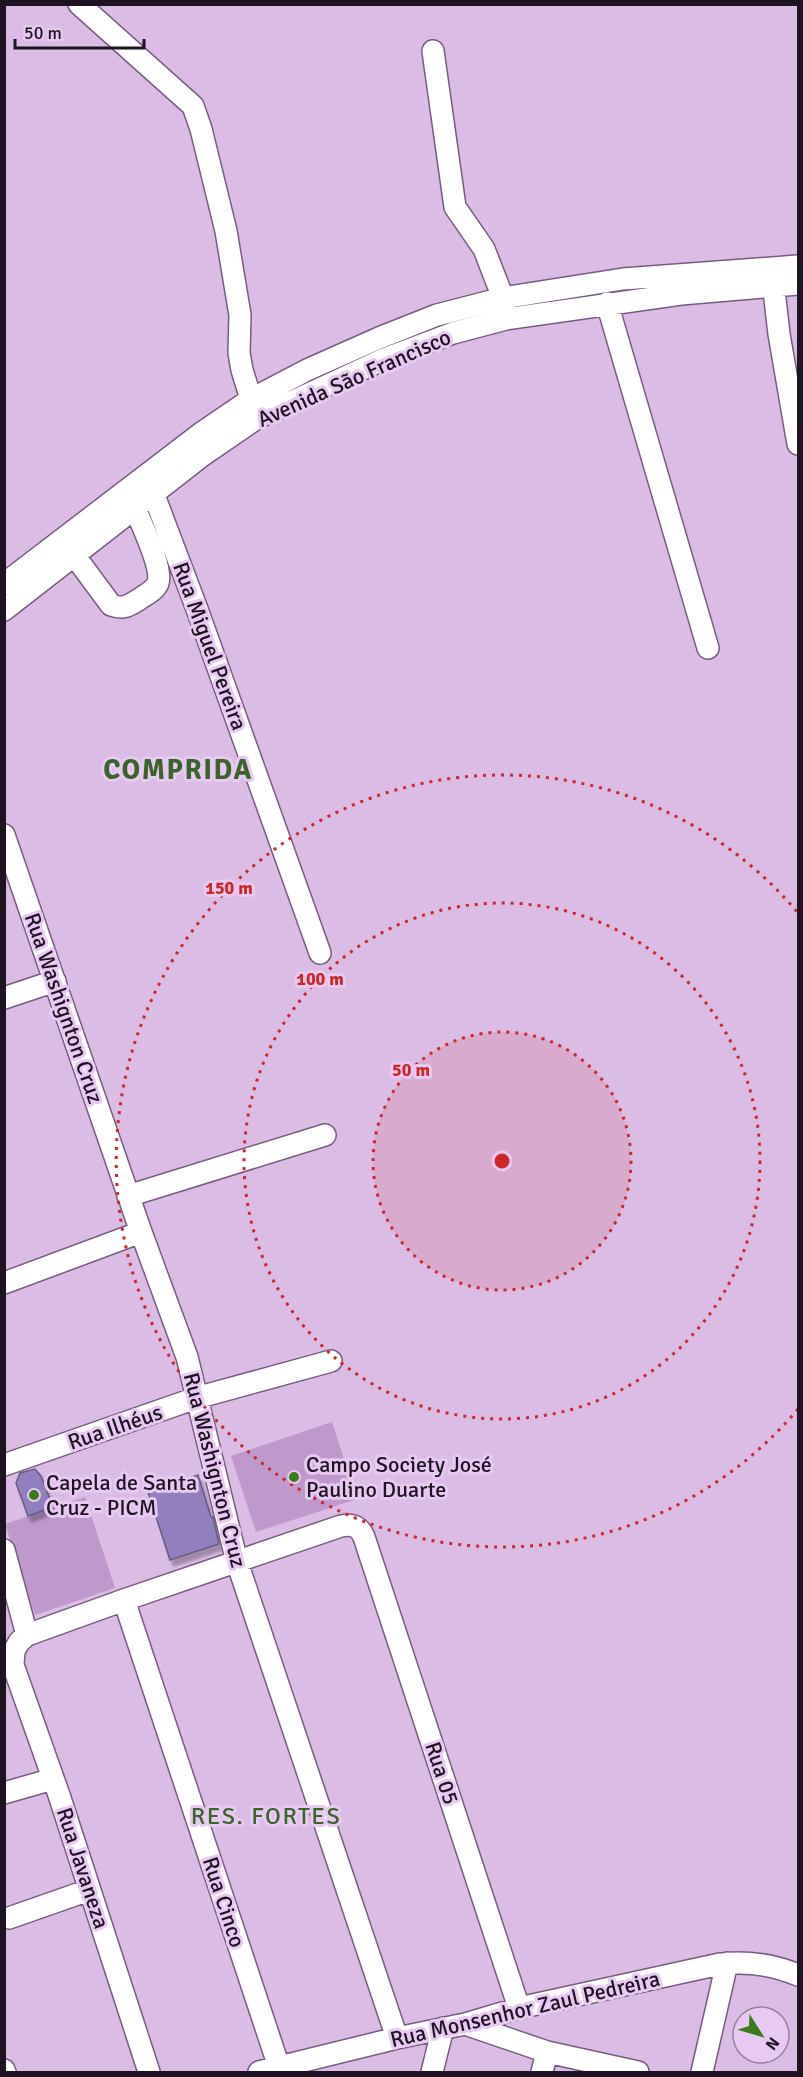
<svg xmlns="http://www.w3.org/2000/svg" width="803" height="2077" font-family="Signika,sans-serif">
	<defs>
		<filter id="shadow"><feDropShadow dx="3.5" dy="6" stdDeviation="1.5" flood-color="#0004"/></filter>
	</defs>
	<rect width="100%" height="100%" fill="#dabce4"/>
	<path fill="#bf99cb" d="M332,1422L357,1499L256,1532L231,1456Z
		M85,1497L115,1588L35,1615L5,1524Z"/>
	<path fill="#927fbe" stroke="#675b83" stroke-width="1.5" filter="url(#shadow)" d="M35,1469L41,1476L53,1507L28,1516L16,1483L20,1473Z
		M198,1475L211,1517H213L219,1544L170,1560L148,1492Z"/>
	<g fill="none" stroke-linecap="round" stroke-linejoin="round">
		<defs>
			<path id="minor" d="M79,4L193,106L201,129L226,231L240,315L239,353L242,370L255,412
				M433,51L455,207L484,249L503,298L505,312
				M772,273L779,334L798,444
				M607,303L708,648
				M149,482L197,609L320,953
				M74,555L111,605C124,610 130,605 141,598C147,594 155,590 158,583C163,567 141,524 135,508
				M4,584L200,434L250,400L307,370L379,338L437,315L503,298L623,279L798,266
				M4,610L203,455L257,418L384,359L453,333L506,319L681,294L798,284
				M4,835L141,1232L187,1357L237,1562L397,2038
				M4,998L55,981
				M128,1196L325,1135
				M4,1283L141,1232
				M4,1465L196,1398L331,1361
				M4,1550L27,1635
				M124,1600L279,2067
				M4,1793L53,1779
				M9,1918L89,1890
				M465,2024L547,2052L638,2072
				M4,2070L5,2072
				M149,2072L59,1795L13,1665L14,1651L19,1642L27,1635L124,1600L341,1526C353,1524 359,1526 364,1537L519,2008
				M259,2072L397,2038L465,2024L519,2008L720,1964C746,1961 774,1965 798,1975
				M432,2072L443,2028
				M542,2072L547,2052
				M702,2072L727,1963"/>
		</defs>
		<use href="#minor" stroke="#775c80" stroke-width="24"/>
		<use href="#minor" stroke="#fff" stroke-width="21"/>
	</g>
	<circle cx="502" cy="1161" r="129" fill="#cd2728" fill-opacity=".12"/>
	<g fill="none" stroke="#cd2728" stroke-width="3" stroke-dasharray="3 6">
		<circle cx="502" cy="1161" r="129"/>
		<circle cx="502" cy="1161" r="258"/>
		<path d="M798 1409A386 386 0 1 1 798 913"/>
	</g>
	<g fill="#3a7b1b" stroke="#e7c9f1" stroke-width="2">
		<circle cx="294" cy="1477" r="6"/>
		<circle cx="34" cy="1495" r="6"/>
	</g>
	<g text-anchor="middle" dominant-baseline="central" stroke-width="6" stroke-linejoin="round" paint-order="stroke">
		<g font-size="22" fill="#1e1321" stroke="#e7c9f1">
			<text transform="translate(354 378) rotate(-24)">Avenida São Francisco</text>
			<text transform="translate(210 646) rotate(70)">Rua Miguel Pereira</text>
			<text transform="translate(64 1008) rotate(71)">Rua Washignton Cruz</text>
			<text transform="translate(115 1427) rotate(-19)">Rua Ilhéus</text>
			<text transform="translate(215 1470) rotate(76)">Rua Washignton Cruz</text>
			<text transform="translate(442 1773) rotate(72)">Rua 05</text>
			<text transform="translate(83 1868) rotate(72)">Rua Javaneza</text>
			<text transform="translate(224 1902) rotate(72)">Rua Cinco</text>
			<text transform="translate(525 2009) rotate(-13)">Rua Monsenhor Zaul Pedreira</text>
		</g>
		<g font-size="22" fill="#1e1321" stroke="#e7c9f1" text-anchor="start">
			<text x="306" y="1464">Campo Society José<tspan x="306" dy="25">Paulino Duarte</tspan></text>
			<text x="46" y="1482">Capela de Santa<tspan x="46" dy="25">Cruz - PICM</tspan></text>
		</g>
		<g font-size="24" letter-spacing="1.5" fill="#3a6429" stroke="#e7c9f1">
			<text x="266" y="1816">RES. FORTES</text>
		</g>
		<g font-size="28" font-weight="bold" letter-spacing="1.5" fill="#3a6429" stroke="#e7c9f1">
			<text x="178" y="770">COMPRIDA</text>
		</g>
	</g>
	<circle cx="502" cy="1161" r="9" fill="#cd2728" stroke="#e7c9f1" stroke-width="3"/>
	<g font-size="18" text-anchor="middle" font-weight="bold" fill="#cd2728" stroke="#e7c9f1" stroke-width="6" stroke-linejoin="round" paint-order="stroke">
		<text x="229" y="894">150 m</text>
		<text x="320" y="985">100 m</text>
		<text x="411" y="1076">50 m</text>
	</g>
	<rect width="803" height="2077" fill="none" stroke="#1e1321" stroke-width="12"/>
	<g transform="translate(761 2035) rotate(127)"><circle r="28" fill="#e7c9f1" stroke="#97809e" stroke-width="1.5"/>
	<path d="M0-4.5L10 22L0 15L-10 22Z" fill="#3a7b1b"/>
	<text y="-9" font-size="16" font-weight="bold" text-anchor="middle" fill="#1e1321">N</text>
	</g>
	<path d="M15 39v9h129v-9" fill="none" stroke="#1e1321" stroke-width="3"/>
	<text x="24" y="39" font-size="18" fill="#1e1321" stroke="#e7c9f1" stroke-width="4.5" paint-order="stroke">50 m</text>
</svg>
